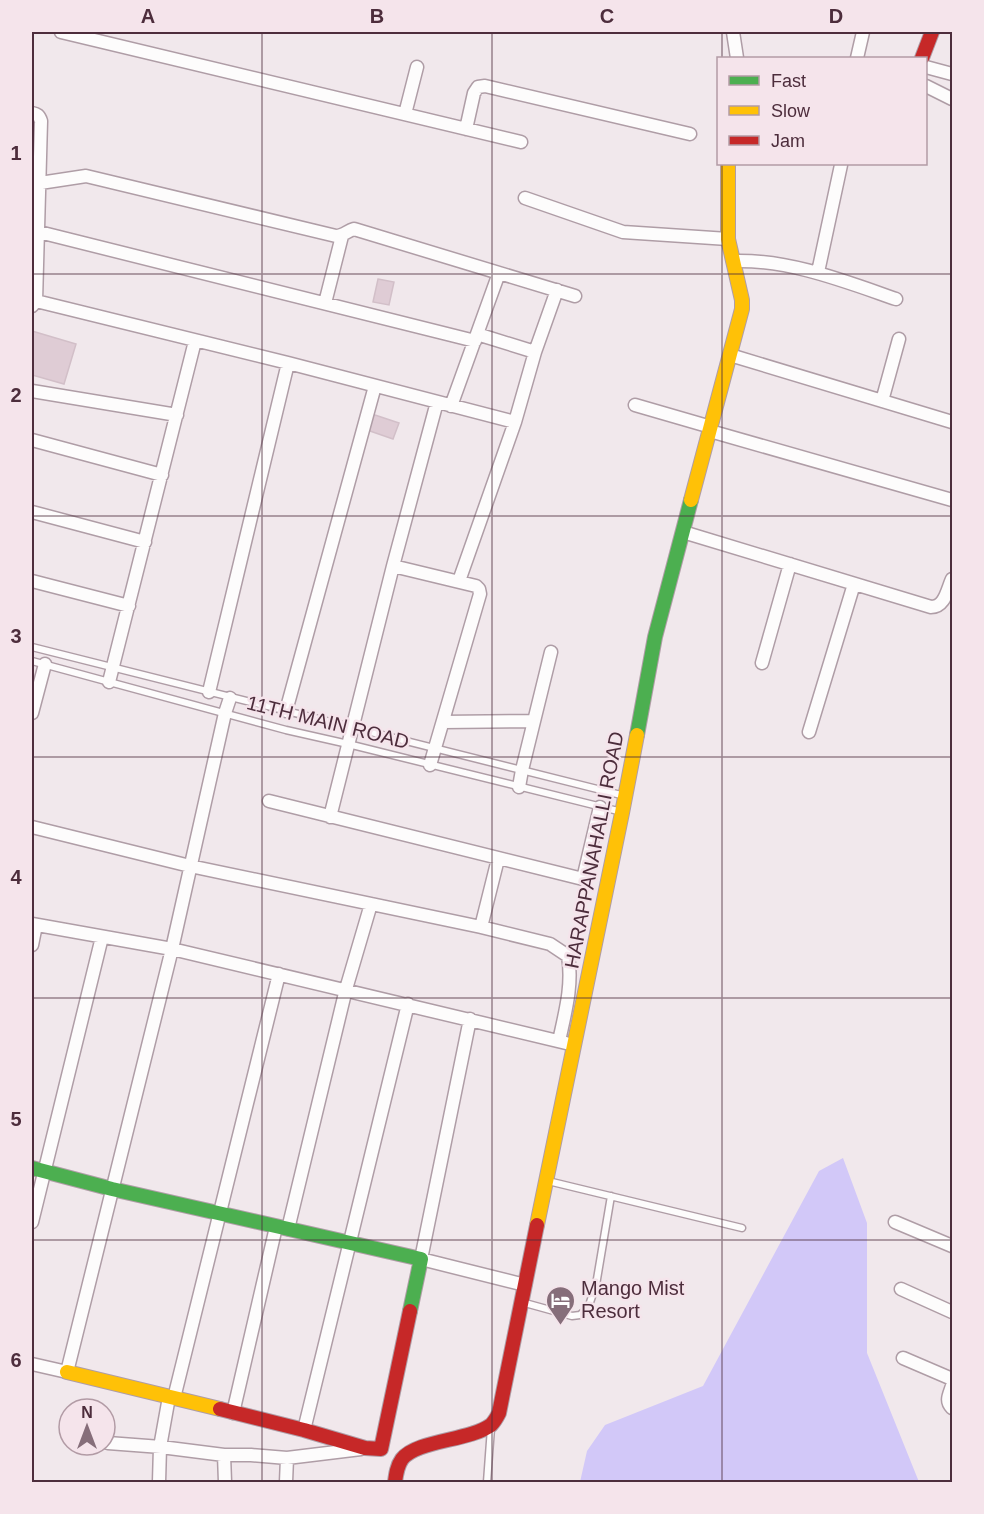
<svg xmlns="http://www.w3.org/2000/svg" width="984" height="1514" font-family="Arial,sans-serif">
	<rect width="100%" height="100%" fill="#f1e8ec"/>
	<path fill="#d2c8f8" d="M843,1158L867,1223V1353L919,1482H580L587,1451L605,1425L703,1386L819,1171Z"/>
	<path fill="#dfccd5" stroke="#d2bfc8" stroke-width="1.5" d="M378,279L394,282L389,305L373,302Z
		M32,331L76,344L64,384L32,375Z
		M372,414L399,423L393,439L367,430Z"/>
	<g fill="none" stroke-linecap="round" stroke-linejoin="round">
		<defs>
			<path id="lane" d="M32,647L625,796
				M32,661L286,730L348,744L622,812
				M548,1181L742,1228
				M525,1303L572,1316L580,1315L588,1308L596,1285L611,1196
				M487,1482L491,1428"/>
			<path id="street" d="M61,32L521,142
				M733,32L737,58
				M857,58L863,32
				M926,67L952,74
				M926,86L952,99
				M32,113C37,114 39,115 41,121L36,301L32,306
				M405,114L417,67
				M466,129L474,93L478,87L485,86L690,134
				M40,183L86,176L336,236C343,236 347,231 354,229L575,296
				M525,198L623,232L728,239
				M39,232L475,341
				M733,261C788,259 844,281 896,299
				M818,272L841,165
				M32,300L288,363L515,422
				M325,303L342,236
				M477,334L535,352
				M730,355L952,422
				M32,391L177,415
				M882,401L899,339
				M635,405L711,427
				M451,406L499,273
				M710,431L952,500
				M32,440L162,475
				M32,512L145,542
				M683,532L931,607C945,607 947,590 952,579
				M393,566L476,586L479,589L480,594L430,765
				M32,581L129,606
				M459,581L515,422L535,352L557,290
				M762,663L790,564
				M109,682L195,341
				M209,692L288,363
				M286,711L375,386
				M32,713L45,664
				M443,722L534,721
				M809,732L854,584
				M519,787L522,770L551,652
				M269,801L583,879L600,807
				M330,817L393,566L437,402
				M32,827L190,866L481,927L550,944L568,956C573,985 565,1013 559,1041
				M32,924L172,949L566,1043
				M481,927L498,859
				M32,945L36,925
				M470,1019L421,1259L525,1285
				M32,1222L102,937
				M895,1222L952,1246
				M288,1229L346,989L371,904
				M901,1289L952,1312
				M903,1358L952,1379
				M32,1364L67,1372L172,949L225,713L230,698
				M952,1386C949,1395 945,1401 952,1408
				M174,1398L279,974
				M233,1413L276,1227
				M304,1430L408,1004
				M108,1443L161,1447L224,1455
				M159,1482L160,1447L169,1397
				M225,1482L224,1455H251L287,1458L361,1449
				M286,1482L287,1458"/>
			<path id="fast" d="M637,735L655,637L691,500
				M32,1168L112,1189L421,1259L410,1311"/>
			<path id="slow" d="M691,500L742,309V300L728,239V164
				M537,1225L622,813L637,735
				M67,1372L220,1409"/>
			<path id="jam" d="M922,58L932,32
				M220,1409L304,1430L365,1448L381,1449L410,1311
				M395,1482C396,1474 397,1466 402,1459C417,1440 469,1441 491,1425C494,1422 497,1417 499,1413L537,1225"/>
		</defs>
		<use href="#lane" stroke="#af9da6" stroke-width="9"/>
		<use href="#street" stroke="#af9da6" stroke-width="15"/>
		<use href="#fast" stroke="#af9da6" stroke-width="16"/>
		<use href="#slow" stroke="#af9da6" stroke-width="16"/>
		<use href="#jam" stroke="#af9da6" stroke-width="16"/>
		<use href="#lane" stroke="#fdfcfc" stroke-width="6"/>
		<use href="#street" stroke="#fdfcfc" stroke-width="12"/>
		<use href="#fast" stroke="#4caf50" stroke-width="14"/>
		<use href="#slow" stroke="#ffc107" stroke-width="14"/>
		<use href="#jam" stroke="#c62828" stroke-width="14"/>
	</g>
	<path fill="none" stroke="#4d2d3c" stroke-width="1.5" stroke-opacity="0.55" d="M262,32V1482M492,32V1482M722,32V58M722,164V1482M32,274H952M32,516H952M32,757H952M32,998H952M32,1240H952"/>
	<defs>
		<symbol id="hotel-pin" viewBox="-11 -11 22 30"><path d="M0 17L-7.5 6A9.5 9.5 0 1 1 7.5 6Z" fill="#866e7a" stroke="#f5e4eb"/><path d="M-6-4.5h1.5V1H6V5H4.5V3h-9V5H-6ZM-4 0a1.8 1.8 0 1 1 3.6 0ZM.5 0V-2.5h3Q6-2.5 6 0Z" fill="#fff"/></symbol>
	</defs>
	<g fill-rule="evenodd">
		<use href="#hotel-pin" x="544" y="1284" width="33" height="45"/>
	</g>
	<g text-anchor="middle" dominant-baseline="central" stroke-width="5" stroke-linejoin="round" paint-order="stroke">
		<g font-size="20" fill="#4d2d3c" stroke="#f5e4eb">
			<text transform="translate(328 722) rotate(14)">11TH MAIN ROAD</text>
			<text transform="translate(594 850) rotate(-79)">HARAPPANAHALLI ROAD</text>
		</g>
		<g font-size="20" fill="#4d2d3c" stroke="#f5e4eb" text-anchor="start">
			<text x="581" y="1288">Mango Mist<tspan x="581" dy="23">Resort</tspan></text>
		</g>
	</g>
	<rect width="984" height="1514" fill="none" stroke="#f5e4eb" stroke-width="66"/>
	<rect x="717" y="57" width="210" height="108" fill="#f5e4eb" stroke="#b29ba5" stroke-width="1.5"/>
	<rect x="729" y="76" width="30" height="9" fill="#4caf50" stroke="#b29ba5" stroke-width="1.5"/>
	<text x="771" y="87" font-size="18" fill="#4d2d3c">Fast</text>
	<rect x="729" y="106" width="30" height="9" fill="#ffc107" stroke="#b29ba5" stroke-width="1.5"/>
	<text x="771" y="117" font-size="18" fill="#4d2d3c">Slow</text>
	<rect x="729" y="136" width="30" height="9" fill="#c62828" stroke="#b29ba5" stroke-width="1.5"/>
	<text x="771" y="147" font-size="18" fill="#4d2d3c">Jam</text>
	<g transform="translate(87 1427)"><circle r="28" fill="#f5e4eb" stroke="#b29ba5" stroke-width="1.5"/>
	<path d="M0-4.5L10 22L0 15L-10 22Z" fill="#866e7a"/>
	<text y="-9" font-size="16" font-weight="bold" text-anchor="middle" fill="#4d2d3c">N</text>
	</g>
	<rect x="33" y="33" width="918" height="1448" fill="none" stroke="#4d2d3c" stroke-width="2"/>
	<g font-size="20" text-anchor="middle" font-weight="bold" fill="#4d2d3c">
		<text x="148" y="23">A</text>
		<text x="377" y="23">B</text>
		<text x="607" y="23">C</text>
		<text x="836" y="23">D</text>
		<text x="16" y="160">1</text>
		<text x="16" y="402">2</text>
		<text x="16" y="643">3</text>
		<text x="16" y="884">4</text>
		<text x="16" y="1126">5</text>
		<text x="16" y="1367">6</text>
	</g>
</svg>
